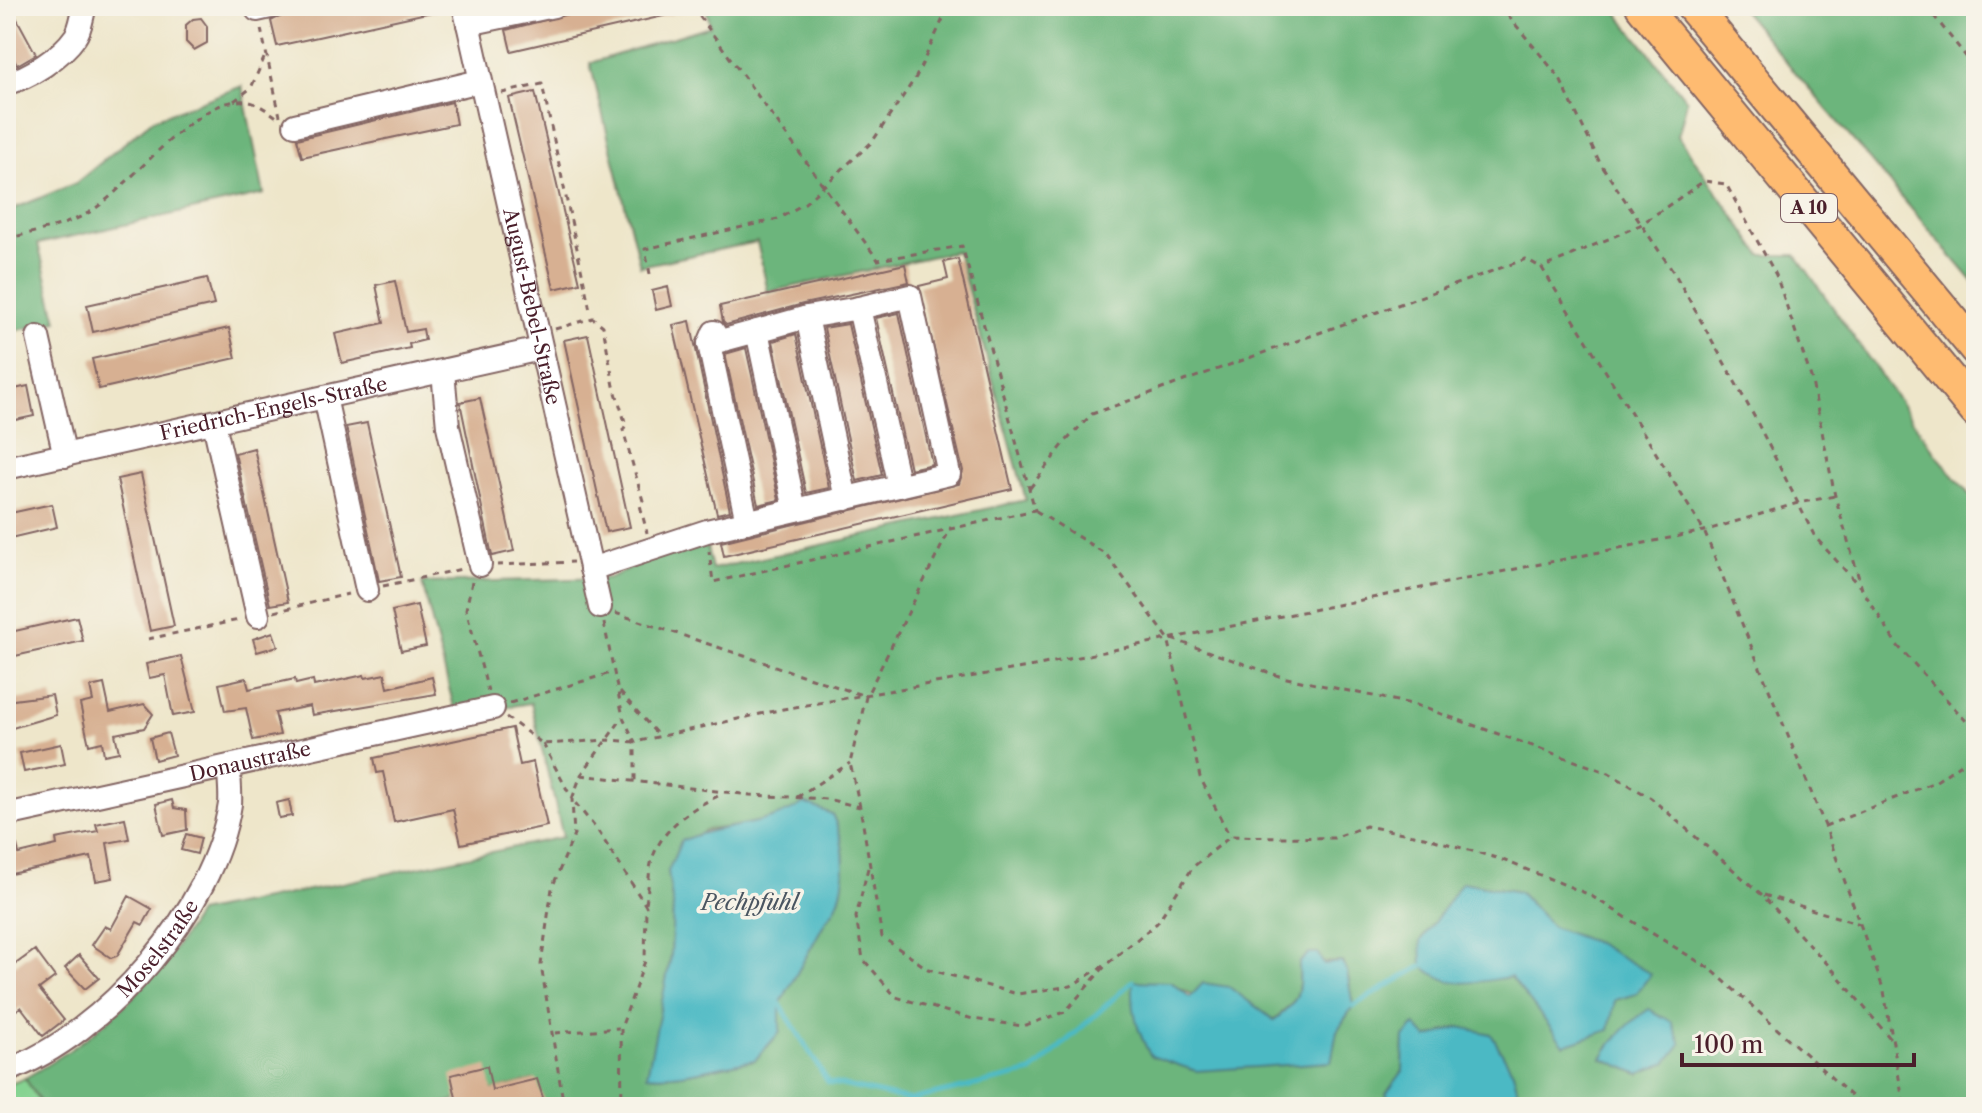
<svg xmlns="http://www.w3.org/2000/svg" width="1982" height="1113" font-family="'Libre Caslon Text',serif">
	<rect width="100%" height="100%" fill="#f7f3e8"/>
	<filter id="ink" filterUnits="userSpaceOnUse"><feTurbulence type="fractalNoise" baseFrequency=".0125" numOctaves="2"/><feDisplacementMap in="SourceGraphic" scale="16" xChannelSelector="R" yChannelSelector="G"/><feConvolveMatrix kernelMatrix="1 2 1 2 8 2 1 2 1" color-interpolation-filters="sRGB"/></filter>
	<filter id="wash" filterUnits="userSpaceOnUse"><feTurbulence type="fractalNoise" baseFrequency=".006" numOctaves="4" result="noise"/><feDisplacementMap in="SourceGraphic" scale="32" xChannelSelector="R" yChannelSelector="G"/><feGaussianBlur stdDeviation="1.8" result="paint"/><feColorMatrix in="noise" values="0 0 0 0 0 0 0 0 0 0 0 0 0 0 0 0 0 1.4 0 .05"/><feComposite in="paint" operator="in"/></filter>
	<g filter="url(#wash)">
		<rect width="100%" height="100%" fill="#eee6ca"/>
		<path fill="#85d391" stroke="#68795e" stroke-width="2" d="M25,1078L43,1107H6V1086Z"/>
		<path fill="#6cb57b" stroke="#5b6a53" stroke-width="2" fill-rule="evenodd" d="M706,6H1612L1687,101L1678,136L1761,255H1796L1936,454L1976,503V1107H1517L1521,1102L1459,1027L1427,1038L1404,1037L1403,1071L1386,1094L1395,1107H541L533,1080L429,1107H43L25,1078C99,1036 154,986 198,913L563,837L531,703L456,715L422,583L609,578L704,534L712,569L1026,500L957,251L768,292L757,242L640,266L590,63L710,26ZM804,804L832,814C847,844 851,895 826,920L780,1004V1032L755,1060C721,1065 680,1079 648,1075L671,956L673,907L668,871L705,830C739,826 775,823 804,804ZM1462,882L1519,892L1552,927L1596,943L1636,994L1615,1000L1564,1044L1511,977L1421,941ZM1342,962L1347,971L1353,1006L1337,1031L1330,1062L1268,1064L1171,982C1206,1009 1241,997 1273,1020C1300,1001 1300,994 1299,963ZM1622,1036L1639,1074L1602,1058L1610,1045Z
			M1739,6H1976V285Z
			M242,86L264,194L38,244L57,321L6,333V212L76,183L154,119Z"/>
		<path fill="#4bb9c4" stroke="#4a6c78" stroke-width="2" d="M804,803L832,814C847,844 851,895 826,920L780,1004V1032L755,1060C720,1065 680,1079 647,1075L671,956L673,907L668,871L681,841C721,823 767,828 804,803Z
			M1462,882L1519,892L1552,927L1596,943L1651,974L1636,994L1615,1000L1609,1030L1564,1045L1511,977C1475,982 1452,991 1422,966L1421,941Z
			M1309,953H1318L1323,964L1341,962L1347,971L1353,1006L1337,1031L1331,1062L1196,1071L1151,1056C1136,1030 1132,1011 1133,981L1171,982L1190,997L1203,983L1229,987L1274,1020C1300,1001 1300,994 1299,963Z
			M1649,1009L1672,1022L1681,1044L1666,1063L1639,1074L1602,1058C1613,1039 1631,1021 1649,1009Z
			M1415,1025L1427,1038L1460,1027L1491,1034L1513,1072L1521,1103L1517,1107H1395L1386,1094L1403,1071L1404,1037Z"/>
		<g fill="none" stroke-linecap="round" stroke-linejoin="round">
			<path stroke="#4bb9c4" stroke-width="5" d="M780,1004L828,1082L910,1100L1032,1072L1133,981
				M1353,1006L1422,966
				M1521,1103L1526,1107"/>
		</g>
		<g id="blocks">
			<path fill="#d7b092" d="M6,6H10L36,54L17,65L6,46Z
				M321,6H436V11L277,46L271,21L286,13Z
				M599,6H684L685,11L511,51L506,30Z
				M201,18L207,26V43L194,50L186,42V25L193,19Z
				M535,92L580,283L554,289L509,98Z
				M452,102L456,124L302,157L297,139Z
				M958,259L1012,489L724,556L721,542L959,484L963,471L919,286L948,279L944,262Z
				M905,264L909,282L803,304L726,325L723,322L720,306Z
				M207,278L214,305L93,332L87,305Z
				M395,281L406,332L423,329L425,340L409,344L410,348L342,363L335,334L384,323L376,285Z
				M668,287L672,306L656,310L652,291Z
				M899,313L932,464L910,469L876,318Z
				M690,321L730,511L717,514L673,325Z
				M848,324L882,475L857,481L824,328Z
				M229,328L236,358L99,389L92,359Z
				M796,334L829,488L806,493L773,341Z
				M588,335L630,527L606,532L564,340Z
				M746,348L779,500L758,505L725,354Z
				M28,386L34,416L6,422V391Z
				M480,398L514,551L492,556L460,402Z
				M367,423L401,577L379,581L346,427Z
				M254,448L288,602L270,605L235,453Z
				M141,474L174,626L150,631L117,479Z
				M52,504L57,527L6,539V514Z
				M417,605L426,646L401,651L392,611Z
				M77,617L83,641L6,658V633Z
				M273,632L278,646L257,652L253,639Z
				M181,656L195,712L173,716L165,675L149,678L146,664Z
				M385,674L388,688L432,677L436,694L312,715L310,706L275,713L280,735L253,740L246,708L225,711L219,684L246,678L249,689L295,679L296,684L313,680L314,686L364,675L365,678Z
				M104,684L110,712L144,704L153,714L144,728L115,734L119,752L104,755L102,742L89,745L80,704L93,701L90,687Z
				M52,695L56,715L6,730V701Z
				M512,728L520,765L533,762L547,826L461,844L453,809L394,822L383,772L377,773L374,758Z
				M168,733L174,755L155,760L150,738Z
				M61,744L65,764L24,772L20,753Z
				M172,800L174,808L186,810L187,830L163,835L156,804Z
				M289,800L292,816L279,818L276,803Z
				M125,818L129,839L107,843L113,878L96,881L91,857L6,875V847L17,845L19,854L57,845L56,839L98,831L96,824Z
				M186,834L201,838L197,854L181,850Z
				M129,896L152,909L143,925L137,922L117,956L111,958L92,945L105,926L111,929Z
				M35,950L55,977L39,989L64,1020L43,1036L21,1007L12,1013L6,1005V971Z
				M79,955L99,978L85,989L65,968Z
				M487,1066L492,1090L537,1079L546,1107H458L451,1075Z"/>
		</g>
	</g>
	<g filter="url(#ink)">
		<use href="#blocks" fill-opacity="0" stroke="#836563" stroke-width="2"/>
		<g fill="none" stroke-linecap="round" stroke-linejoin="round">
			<defs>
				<g id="minor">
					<path id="s1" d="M464,6L600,607"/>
					<path d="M257,10L275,6"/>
					<path d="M468,24L554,6"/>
					<path d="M6,83C28,79 62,56 75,37C81,29 82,15 85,6"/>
					<path d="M295,125L480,81"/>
					<path d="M807,317L859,308L899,486"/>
					<path d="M757,331L807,317L846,499"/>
					<path d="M714,332L709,344L747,522"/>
					<path d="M38,337L65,456"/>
					<path d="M709,344L757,331L795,510"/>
					<path d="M443,372L448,426L480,565"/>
					<path d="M325,397L367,590"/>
					<path d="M214,423L258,616"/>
					<path id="s2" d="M6,468L540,349"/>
					<path d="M591,569L707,531L949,474L910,296L859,308"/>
					<path id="s3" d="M6,815L493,708"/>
					<path id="s4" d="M6,1071C105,1035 214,909 230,804C231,793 229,779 229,767"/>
				</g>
				<path id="highway" d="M1642,6L1976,411
					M1692,6L1976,349"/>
			</defs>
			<use href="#minor" stroke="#836563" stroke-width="26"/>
			<use href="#highway" stroke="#836563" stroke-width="36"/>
			<path stroke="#836563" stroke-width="3" stroke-dasharray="6 6" stroke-linecap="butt" d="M692,6L878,260L962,246L1035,510L713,582L709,551
				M1500,6L1559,77L1600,163L1676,276L1754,416L1815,537L1862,589L1897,645L1976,732
				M1926,6L1976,69
				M261,29L280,116
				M502,93L542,84L590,310
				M234,101L251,88L265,56
				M6,239C32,232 64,227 88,213C129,190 194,96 245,101C258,103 267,110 278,118
				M650,274L645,249L778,219L805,203L872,142L916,77L949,6
				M555,329L593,318L603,326L614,386L626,425L623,430L643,501L640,505L647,533
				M1030,488L1066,441L1092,414L1526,259L1542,268
				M1036,511L1106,554L1168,638L1200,777L1230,837
				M497,565L573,562
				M472,582L466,609L488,691
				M383,586L462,569
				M1862,589L1835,496L1811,377L1776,275L1726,184L1704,181L1640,225L1542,268L1704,531L1825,826L1884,991L1904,1107
				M274,612L348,594
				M615,613L862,695
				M604,623L623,717L635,742V782
				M148,639L239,620
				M1172,639L1282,677L1416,705L1609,773L1651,798L1761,894L1834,971L1894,1043
				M620,692L657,734
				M510,703L614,672
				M506,717L543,744L609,740L635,742L783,709L1034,666L1704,531L1798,503L1835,496
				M543,744L572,799L574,835L552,888L541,965L564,1107
				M581,775L750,795L827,799L860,807L882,937L928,969L1017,994L1071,986L1108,963L1157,923L1193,867L1231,836L1334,838L1366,826L1424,837L1500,859L1588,894L1712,970L1864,1107
				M797,797L850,763
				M860,807L850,763L866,697L951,527
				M1825,826L1935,782L1976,753
				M868,868L856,917L863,959L896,997L973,1019L1023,1026L1065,1012L1106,965
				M1764,895L1860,924
				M646,903C649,888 648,868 654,854C666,824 696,805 723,794
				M555,1033L619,1028
				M622,1107L621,1028L645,961L646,906L598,831L572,799L581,775L623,717"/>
			<use href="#minor" stroke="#fff" stroke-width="22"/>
			<use href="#highway" stroke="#febb71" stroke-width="32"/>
		</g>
	</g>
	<g text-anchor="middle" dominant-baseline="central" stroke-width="7" stroke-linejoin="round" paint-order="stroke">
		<rect fill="#f7f3e8" stroke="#7e5f64" stroke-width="2" x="1781" y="194" width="56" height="28" rx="6"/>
		<g font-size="18" font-weight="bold" fill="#4a1f2b">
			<text x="1809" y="208">A 10</text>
		</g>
		<g font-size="20" fill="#4a1f2b" stroke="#f7f3e8">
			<text stroke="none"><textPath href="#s1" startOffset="308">August-Bebel-Straße</textPath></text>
			<text stroke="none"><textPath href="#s2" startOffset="274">Friedrich-Engels-Straße</textPath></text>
			<text stroke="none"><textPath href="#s3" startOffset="250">Donaustraße</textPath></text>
			<text stroke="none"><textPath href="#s4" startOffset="198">Moselstraße</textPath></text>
		</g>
		<g font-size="22" font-style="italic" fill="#4a5561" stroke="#f7f3e8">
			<text x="750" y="902">Pechpfuhl</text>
		</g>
	</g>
	<rect width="1982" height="1113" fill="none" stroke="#f7f3e8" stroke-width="32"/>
	<path d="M1682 1053v12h232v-12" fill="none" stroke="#4a1f2b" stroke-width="4"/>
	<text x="1694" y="1053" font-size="24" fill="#4a1f2b" stroke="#f7f3e8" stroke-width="6" paint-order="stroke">100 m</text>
</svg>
